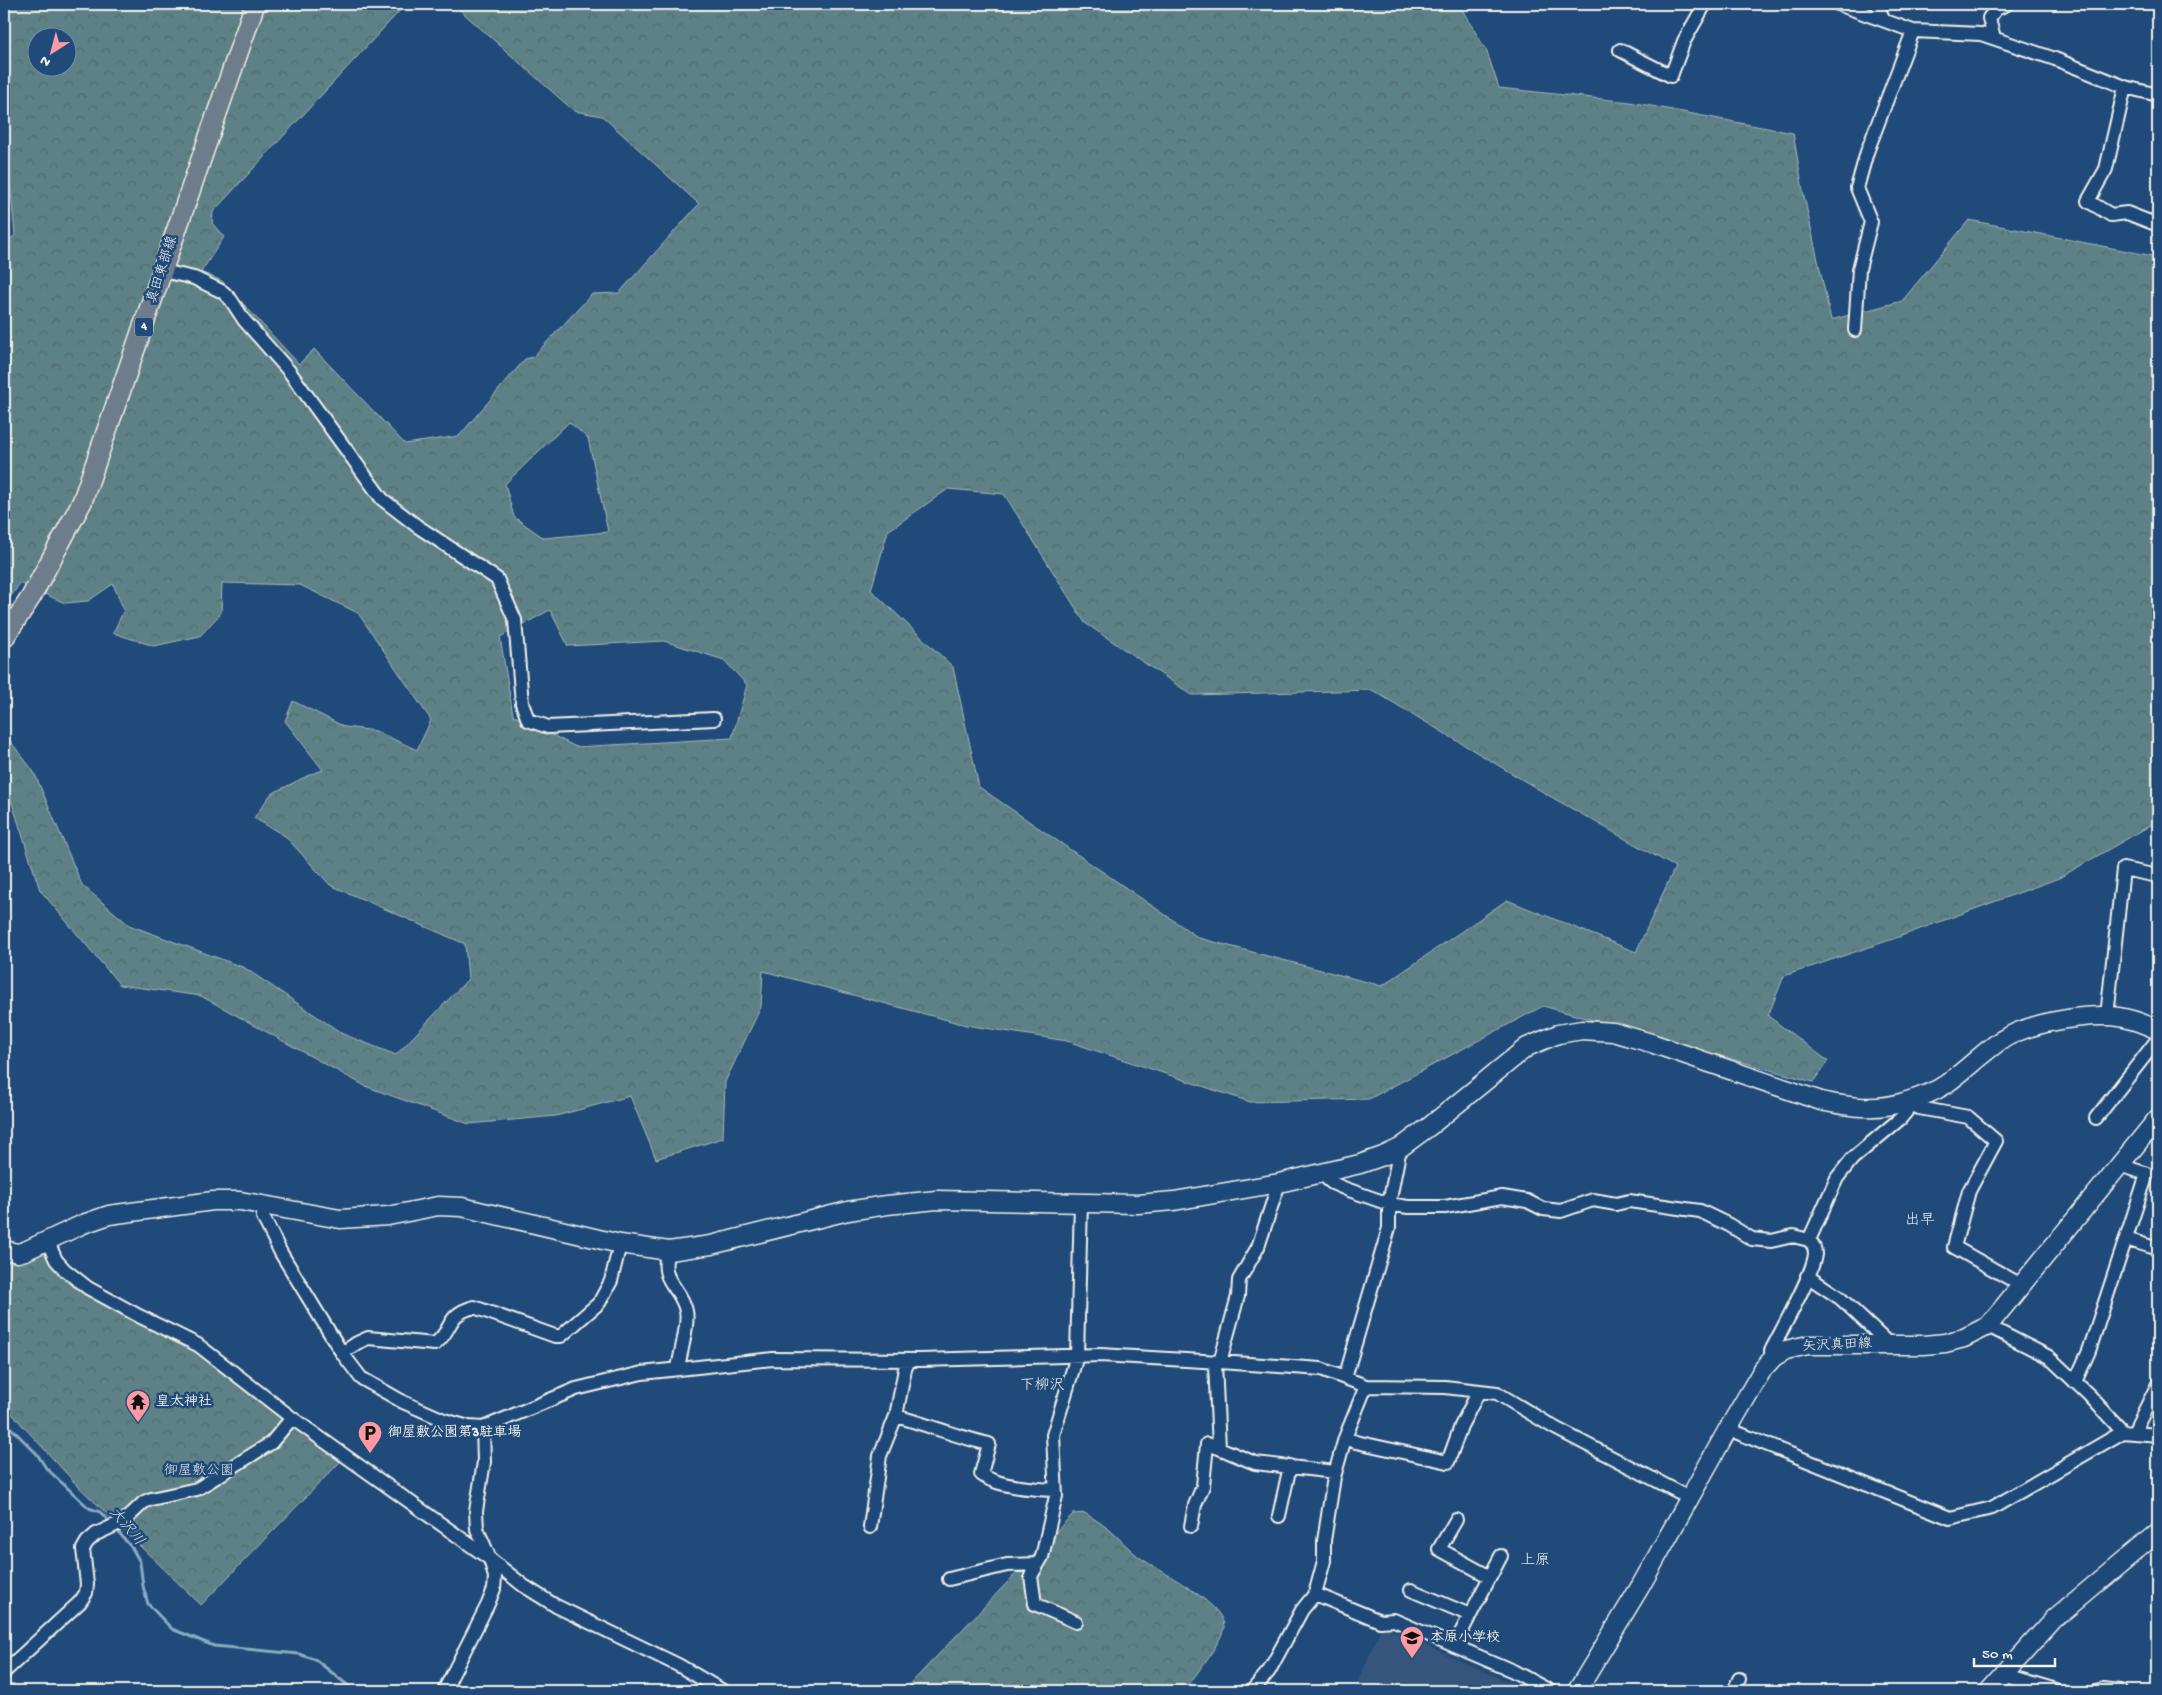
<svg xmlns="http://www.w3.org/2000/svg" width="2162" height="1695" font-family="'Gochi Hand','Klee One',sans-serif">
	<defs>
		<pattern id="forest-crowns" width="20" height="18" patternUnits="userSpaceOnUse" patternTransform="scale(1.25)"><rect width="20" height="18" fill="#5d8186"/><path d="M2 6a3 3 0 1 1 6 0M12 15a3 3 0 1 1 6 0" fill="none" stroke="#556a6c"/></pattern>
	</defs>
	<rect width="100%" height="100%" fill="#1f4a7a"/>
	<filter id="ink" filterUnits="userSpaceOnUse"><feTurbulence type="fractalNoise" baseFrequency=".02" numOctaves="2"/><feDisplacementMap in="SourceGraphic" scale="10" xChannelSelector="R" yChannelSelector="G"/><feConvolveMatrix kernelMatrix="1 2 1 2 8 2 1 2 1" color-interpolation-filters="sRGB"/></filter>
	<g filter="url(#ink)">
		<path fill="#34547d" d="M1382,1626L1529,1691H1354Z"/>
		<path fill="url(#forest-crowns)" stroke="#a8b9b7" fill-rule="evenodd" d="M4,4H406L213,212L212,223L224,237L201,272L222,281L299,364L314,349L405,444L459,436L525,359L533,357L592,294L619,293L699,204L602,116L574,111L453,4H1459L1487,52L1499,88L1630,102L1793,133L1804,196L1831,320L1902,301L1969,220L2158,257V821L2059,878L1893,939L1784,976L1768,1016L1828,1061L1813,1082L1543,1006L1369,1099L1250,1102L1067,1041L966,1025L763,971L761,1007L725,1082L723,1138L656,1159L630,1096L556,1116L469,1124L365,1086L201,996L120,985L40,890L4,778V733L34,772L82,885L129,925L245,968L343,1034L396,1055L468,979L465,944L330,885L285,836L254,818L271,794L311,774L323,770L285,721L293,701L345,727L376,731L417,750L431,720L358,613L300,585L222,583L221,613L200,636L154,646L113,633L124,610L113,584L88,601L65,603L20,583L4,607V245L15,235L4,117ZM38,38H68V68H38ZM569,422L588,438L608,532L544,538L514,517L505,484ZM948,489L1004,494L1085,623L1192,695L1372,690L1553,798L1675,867L1636,952L1507,900L1382,986L1199,938L979,787L953,667L871,590L888,531ZM550,610L568,646L664,641L724,660L747,685L732,738L576,747L513,715L500,637Z
			M47,1250L68,1283L113,1308L197,1349L340,1462L201,1605L76,1484L13,1415L4,1402V1255Z
			M1085,1513C1094,1519 1103,1524 1111,1531C1120,1539 1129,1549 1139,1557C1157,1570 1223,1602 1224,1626C1224,1640 1193,1678 1184,1691H906L913,1681L1073,1514Z"/>
		<g fill="none" stroke-linecap="round" stroke-linejoin="round">
			<path stroke="#8cabbf" stroke-width="3" d="M4,1421L37,1454L46,1468L89,1508L100,1512L111,1523
				M115,1528L132,1548L140,1562L143,1586L148,1604L172,1629L214,1646L299,1654L316,1660L355,1691"/>
			<defs>
				<path id="street" d="M1838,4L1913,31L1981,34L2055,59L2125,87L2158,95
					M1878,4L1883,20
					M1994,38L1989,18L1996,9L2007,4
					M1620,50L1671,76L1684,41L1705,4
					M2125,87L2106,169L2088,201L2111,215L2127,213L2158,225
					M163,271L194,278L223,292L231,300L244,320L289,371L382,499L417,526L497,579L515,620L522,703L528,720L548,727L714,719
					M1855,330L1859,269L1871,222L1857,188L1867,152L1913,31
					M2107,1016L2123,869L2158,876
					M1904,1102L1919,1108L1968,1117L1996,1141L1969,1191L1954,1247L2021,1285
					M2096,1118L2158,1039
					M1319,1172L1332,1183L1346,1189L1389,1204L1408,1207H1445L1502,1197L1527,1201L1543,1209L1561,1211L1593,1200L1616,1204L1629,1201L1700,1211L1729,1225L1752,1239L1771,1241L1793,1236L1809,1240C1813,1244 1815,1248 1815,1254C1813,1275 1782,1329 1771,1351L1774,1357
					M263,1205V1217L281,1253L342,1353L361,1378L403,1402L444,1420L469,1427L483,1428L576,1389L642,1373L773,1359L921,1360L1100,1355L1220,1362L1321,1369L1366,1386L1445,1387L1497,1393L1555,1428L1690,1498
					M2126,1239L2158,1249
					M1809,1240L1837,1178L1852,1159L1901,1118L1906,1112L1904,1102
					M48,1242L56,1260L65,1270L88,1288L139,1316L198,1345L292,1418L490,1559L524,1586L556,1606L678,1665L723,1691
					M668,1251C658,1282 681,1286 686,1311C689,1323 680,1355 678,1368
					M1807,1276L1840,1298L1889,1344
					M1988,1326L2049,1357L2089,1395L2123,1432
					M342,1353L357,1343L368,1338L435,1344C454,1329 445,1315 474,1307L555,1336H561L599,1303L611,1281L620,1244
					M1220,1362L1238,1296L1239,1280L1258,1247L1279,1183
					M1215,1363L1219,1448L1255,1463L1335,1472
					M1345,1378L1389,1228V1204L1400,1148
					M2075,1382L2089,1351L2147,1174L2120,1165
					M896,1416C928,1425 958,1437 989,1444L981,1474C997,1487 1034,1489 1055,1490
					M1728,1429L1950,1518L1992,1508L2123,1432L2158,1435
					M2134,1432L2158,1384
					M1345,1438L1356,1442L1448,1462L1461,1426L1479,1391
					M1279,1516L1290,1466
					M1456,1520L1439,1549L1490,1577
					M1191,1526L1195,1505L1203,1486L1207,1444L1219,1448
					M870,1527L880,1456L896,1416L905,1369L909,1360
					M949,1579L1007,1565L1038,1564
					M1411,1590L1470,1615
					M1315,1594L1380,1621L1394,1620L1513,1671L1550,1691
					M1076,1622L1035,1604L1031,1576L1042,1557L1056,1496L1053,1435L1077,1356L1081,1202
					M1454,1646L1501,1556
					M4,1672L80,1602L86,1593L87,1584L83,1549L87,1542L96,1534L124,1521L144,1502L151,1499L197,1489L271,1443L292,1418
					M2002,1675L2056,1691
					M444,1691L488,1604L494,1589L495,1577L490,1559L477,1529L476,1511L484,1462L483,1428
					M1252,1691L1269,1671L1302,1610L1315,1594L1324,1561V1541L1334,1477L1345,1438L1366,1386
					M1734,1691L1739,1679
					M2094,1691L2103,1689L2121,1691"/>
				<path id="secondary" d="M4,1250L18,1253L25,1251L83,1224L109,1215L213,1201H240L340,1219L388,1216L438,1206L462,1207L620,1244L669,1251L711,1245L848,1211L887,1205L937,1200L1138,1204L1174,1201L1279,1183L1360,1164L1383,1156L1400,1148L1430,1126L1527,1047L1558,1034L1582,1030L1613,1032L1651,1043L1821,1101C1849,1107 1876,1111 1904,1102C1918,1098 1935,1092 1946,1084C1965,1071 1981,1054 2000,1041C2025,1024 2077,1015 2107,1016C2125,1016 2142,1023 2158,1030
					M1577,1691L1640,1587L1728,1429L1763,1369L1774,1357L1786,1350L1808,1345H1924L1945,1343L1964,1338L1988,1326L2158,1118
					M1989,1691L2054,1619L2158,1532"/>
				<path id="primary" d="M4,638L31,597L82,502L255,4"/>
			</defs>
			<use href="#street" stroke="#f4f1e8" stroke-width="16"/>
			<use href="#secondary" stroke="#f4f1e8" stroke-width="21"/>
			<use href="#primary" stroke="#f4f1e8" stroke-width="22"/>
			<use href="#street" stroke="#1f4a7a" stroke-width="12"/>
			<use href="#secondary" stroke="#1f4a7a" stroke-width="18"/>
			<use href="#primary" stroke="#6d7d8c" stroke-width="19"/>
		</g>
	</g>
	<defs>
		<symbol id="temple-pin" viewBox="-11 -11 22 30"><path d="M0 17L-7.5 6A9.5 9.5 0 1 1 7.5 6Z" fill="#ff9aa2" stroke="#1f4a7a"/><path d="M0-6L5-2H3V0L6.5 2.5H4V6H1.5V3h-3V6H-4V2.5H-6.5L-3 0V-2H-5Z" fill="#111"/></symbol>
		<symbol id="parking-pin" viewBox="-11 -11 22 30"><path d="M0 17L-7.5 6A9.5 9.5 0 1 1 7.5 6Z" fill="#ff9aa2" stroke="#1f4a7a"/><path d="M-3.5-5.5H1a3.5 3.5 0 0 1 0 7H-1V5.5H-3.5ZM-1-3.4V-.6H.8a1.4 1.4 0 0 0 0-2.8Z" fill="#111"/></symbol>
		<symbol id="school-pin" viewBox="-11 -11 22 30"><path d="M0 17L-7.5 6A9.5 9.5 0 1 1 7.5 6Z" fill="#ff9aa2" stroke="#1f4a7a"/><path d="M0-5L7-2L0 1L-7-2ZM-4 1L0 2.5L4 1V4Q0 6-4 4Z" fill="#111"/></symbol>
	</defs>
	<g fill-rule="evenodd">
		<use href="#temple-pin" x="124" y="1388" width="28" height="38"/>
		<use href="#parking-pin" x="356" y="1419" width="28" height="38"/>
		<use href="#school-pin" x="1398" y="1624" width="28" height="38"/>
	</g>
	<g text-anchor="middle" dominant-baseline="central" stroke-width="5" stroke-linejoin="round" paint-order="stroke">
		<rect fill="#1f4a7a" stroke="#b4bfc7" stroke-width="1" x="135" y="317.5" width="18" height="19" rx="4"/>
		<g font-size="12" font-weight="bold" fill="#f4f1e8">
			<text x="144" y="327">4</text>
		</g>
		<g font-size="14" fill="#f4f1e8" stroke="#1f4a7a">
			<text transform="translate(163 270) rotate(-72)">真田東部線</text>
			<text transform="translate(1837 1346) rotate(-3)">矢沢真田線</text>
		</g>
		<g font-size="14" font-weight="bold" fill="#f4f1e8" stroke="#1f4a7a" text-anchor="start">
			<text x="156" y="1402">皇太神社</text>
			<text x="388" y="1433">御屋敷公園第3駐車場</text>
			<text x="1430" y="1638">本原小学校</text>
		</g>
		<g font-size="14" fill="#dde0d9" stroke="#1f4a7a">
			<text x="199" y="1471">御屋敷公園</text>
		</g>
		<g font-size="15" fill="#f4f1e8" stroke="#1f4a7a">
			<text x="1920" y="1221">出早</text>
			<text x="1042" y="1386">下柳沢</text>
			<text x="1535" y="1561">上原</text>
		</g>
		<g font-size="15" font-style="italic" fill="#dadfde" stroke="#1f4a7a">
			<text transform="translate(126 1527) rotate(50)">大沢川</text>
		</g>
	</g>
	<rect width="2162" height="1695" fill="none" stroke="#1f4a7a" stroke-width="20"/>
	<rect x="10" y="10" width="2142" height="1675" fill="none" stroke="#f4f1e8" stroke-width="2" filter="url(#ink)"/>
	<g transform="translate(52 52) rotate(216)"><circle r="24" fill="#1f4a7a" stroke="#748da6"/>
	<path d="M0-4L9 19L0 12L-9 19Z" fill="#ff9aa2"/>
	<text y="-8" font-size="14" font-weight="bold" text-anchor="middle" fill="#f4f1e8">N</text>
	</g>
	<path d="M1974 1658v8h81v-8" fill="none" stroke="#f4f1e8" stroke-width="2.5"/>
	<text x="1982" y="1658" font-size="15" fill="#f4f1e8" stroke="#1f4a7a" stroke-width="4" paint-order="stroke">50 m</text>
</svg>
